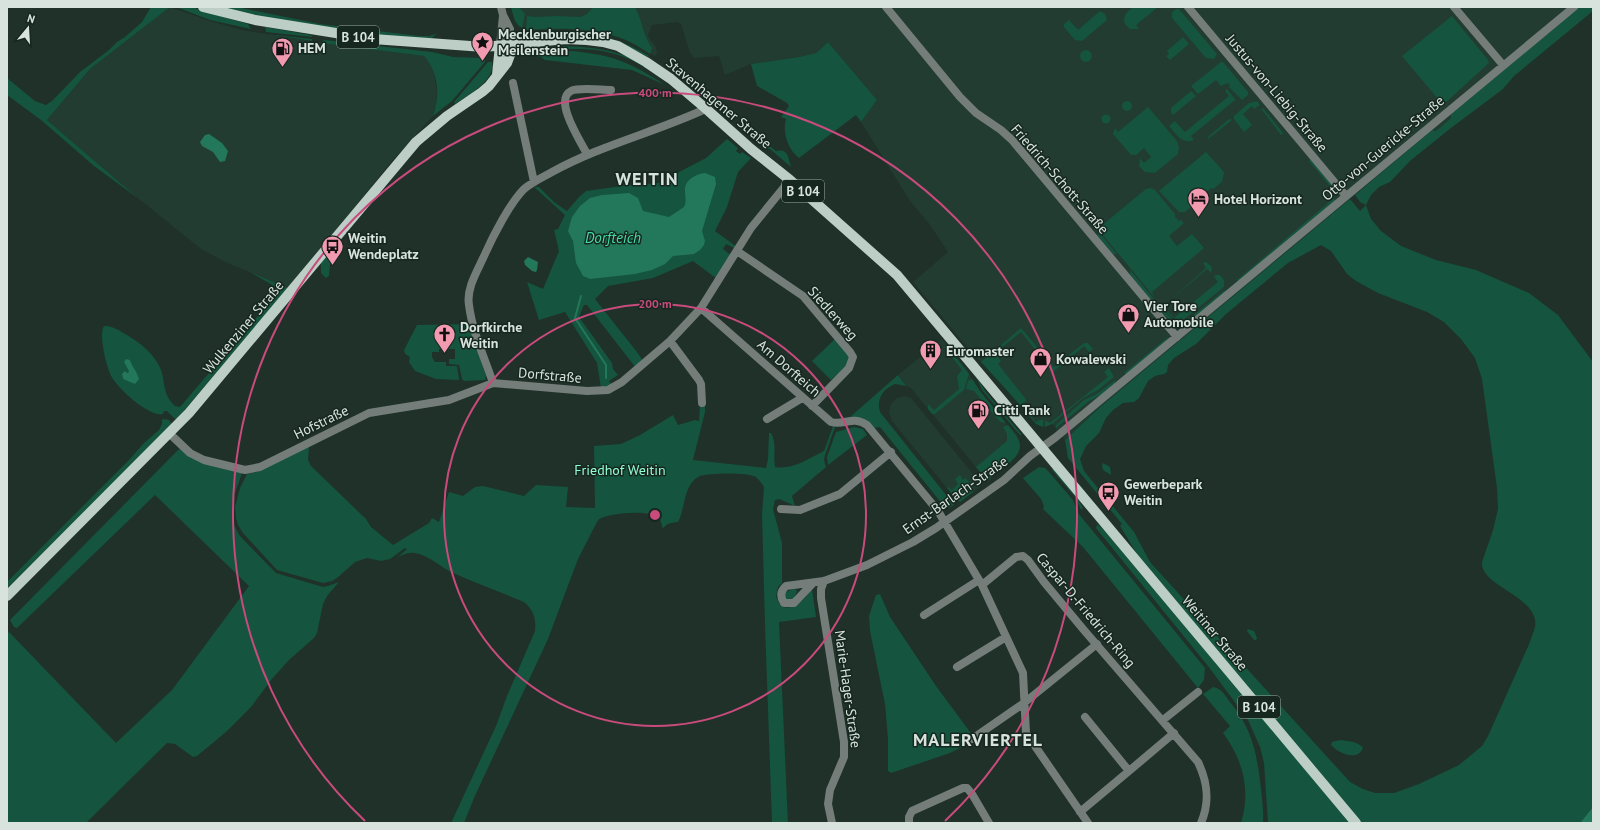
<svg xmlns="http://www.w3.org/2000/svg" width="1600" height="830" font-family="'PT Sans',sans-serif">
	<rect width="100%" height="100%" fill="#1f3129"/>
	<path fill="#223c31" d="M170,7L207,20L242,30L329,44L424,56L429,62L434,71L437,92L436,105L433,116L392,161L288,288L262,277L227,263L201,249L139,199L47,120L90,69Z
		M511,7H1580L1451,114V118L1436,131L1432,130L1180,342L1099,408L1065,440L1052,424L1045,427L1036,424L991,372L971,352L913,282L948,252L930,225L910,201L861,122L877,100L828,42L816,53L799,57L751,64L725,75L719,56L694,58L690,53L681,24L677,22L652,25L648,36L656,47L657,53L655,56L630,41L606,34L567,29L526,30L518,26Z
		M942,339L967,370L980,391L1019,440L1020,449L1017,455L991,477L990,480L984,477L911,388L906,386L898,375Z
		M904,396L911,398L982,485L960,502L956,499L892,421L889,412L891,404L897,398Z"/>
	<path fill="#15543f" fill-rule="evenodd" d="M151,7H170L90,69L47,120L139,199L94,166L41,120L7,95V78L35,101L46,105L52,101L80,72L109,50L117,42L125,37L142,22Z
		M176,7H192L213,14L248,24L251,29L210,20Z
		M215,7H237L320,24L419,36H430L437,33L432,38L425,39L373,35L319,28Z
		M511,7H519L525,14L522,28C514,24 513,14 511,7Z
		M593,7H635C643,22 642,34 652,48L650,54C641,48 631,42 621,38C592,27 557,28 526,30L527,16L536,17L557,16L580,17L587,14Z
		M1133,7H1158L1136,25L1139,29H1130L1125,24C1122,16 1127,12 1133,7Z
		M1580,7H1593V11L1514,76L1503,89L1451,128L1410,161L1390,182L1379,187L1371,195L1366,205L1371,219L1381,231L1401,246L1436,260L1476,270L1529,293L1558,315L1593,362V807L1580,823H1362L1137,554L1120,526L1122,524L1068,458L1065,440L1099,408L1350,199L1360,211L1366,205L1360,202L1355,195L1432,130L1436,131L1451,118V114ZM1321,245L1331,251L1347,274L1356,281L1378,293L1427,312L1444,322L1461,339L1475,358L1482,379L1497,488L1498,509L1493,530L1482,562C1480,587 1540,596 1535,627C1534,632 1531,637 1530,642L1488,736L1482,746L1459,765L1419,784L1394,793H1375L1363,789L1350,782L1150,562L1134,532L1084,471L1080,459L1086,446L1099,433L1106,418L1113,410L1123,403L1134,402L1139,398L1148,381L1155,376L1164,374L1167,372L1168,365L1174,358L1196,344L1226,314L1288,263Z
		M1176,9H1179L1217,54L1214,59L1206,58L1172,18V12Z
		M1100,11L1105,14L1107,20L1082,41L1075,40L1064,27V24L1069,20L1078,30Z
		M1452,16L1488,60L1489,63L1443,105L1402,56Z
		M265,27L311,35L312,37L266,32Z
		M549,31C588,32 615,35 649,56L648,57C611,34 568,32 526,34V32Z
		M266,34L312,39V41Z
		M1183,37L1189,44L1170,60L1166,56L1169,54L1167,51Z
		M324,40L432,52L453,57L484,58L485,62L452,101L433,116C440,95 439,73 424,56L321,43Z
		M828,42L877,100L861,122L856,115L799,158C788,150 782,132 786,119L781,117L789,106L787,103L757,86L751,64L799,57L816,53Z
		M565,46C592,47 620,50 644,65C653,71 662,79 671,85C658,76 644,66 629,59C597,45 562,49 529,52L527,50Z
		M1080 56a6 6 0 1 1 12 0a6 6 0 1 1-12 0Z
		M572,51C613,55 630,62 665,85L632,70L545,60L541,57L527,55Z
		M488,62H492C496,80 468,95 455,104L454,102Z
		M1221,62H1223L1248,92V95L1242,100L1229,87L1230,85L1228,83L1221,86L1216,80L1198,94L1191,86Z
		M1227,89L1238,103L1235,100L1191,136L1194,140C1182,145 1176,134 1169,126L1175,121L1185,132L1229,96L1225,91Z
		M1191,91L1196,96L1173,115L1171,112V108Z
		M1257,101L1260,105L1254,109L1252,106L1243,114L1252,125L1244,132L1234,119V116L1249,103Z
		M1122 106a5 5 0 1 1 10 0a5 5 0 1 1-10 0Z
		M1148,107L1177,141L1179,148L1178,154L1155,173L1145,172L1139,166L1140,159L1138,156L1144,163L1151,157L1144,148L1136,155H1131L1113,134L1115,128L1118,132Z
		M1263,108L1283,133L1281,135L1262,110L1257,114Z
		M1101.5 119a4.5 4.5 0 1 1 9 0a4.5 4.5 0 1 1-9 0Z
		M1229,119L1232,120L1207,140L1209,136Z
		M727,139L738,148L736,151L740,154L742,152L751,158L738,172L727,207L715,231L737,247L736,249L726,244L723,249L732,256L717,279L693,261L653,278L608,286L595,299L637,352L643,361L636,368L587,305H584L579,317L612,363L613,369L618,375L609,381L612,385L601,388L597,363L565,312L539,320L527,282L543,289L559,251L554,230L558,229L565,215L534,187H539L554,202L567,211L579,197L586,191L622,186L658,183L706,158Z
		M763,147H771L776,151C789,148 788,158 791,167L770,149Z
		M1206,152L1224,172L1222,182L1213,189L1211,188L1203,195L1202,198L1185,212H1179L1159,191Z
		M1312,159L1336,190L1337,192L1334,191L1309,161Z
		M1151,188L1155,190L1175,214V217L1179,221L1181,220L1184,223L1169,236L1177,246L1192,234L1204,248L1152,292L1155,298L1098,229L1101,226L1146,189Z
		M1334,198L1335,201L1240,281L1237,280Z
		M1098,231L1117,254H1113L1098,236Z
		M333,247V251L331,253L329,276L326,278L321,273V261Z
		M1206,262L1212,267L1211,273L1207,269L1168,302L1206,268L1203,263Z
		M1130,270L1154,299L1151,300L1130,274Z
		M250,272L288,288L176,420L167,411H164L163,414C149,417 121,391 113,379C107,371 98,334 104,326C112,325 120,331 127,335C140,343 155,354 161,370C166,385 162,393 175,406L180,407L274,297L276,291L274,286ZM130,360L132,367L130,381L123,379L122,373L124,371L128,373L130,371L128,366Z
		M1215,275H1220L1224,280V287L1183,320C1172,323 1166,310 1160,303L1174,318L1218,282L1214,277Z
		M1225,290L1226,293L1187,324H1182Z
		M1157,303L1171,318L1179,323V325L1169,320L1156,305Z
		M469,324L486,376L485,380L464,381L462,379L459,365L449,364V359H455V349H439V352H432V357L435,362H446V366H457L459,379L458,380L436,379L415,371L409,362L410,357L405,354L404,350L417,325Z
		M1021,328L1054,367L1084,343H1088L1093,349L1089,352L1084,346L1053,372L1021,332L995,353L1001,361L998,364L1025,398L1026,401L1022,404V407L981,362Z
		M1168,337L1165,343L1127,374L1124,373Z
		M835,339L849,354V364L831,380L812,361Z
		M946,345L969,374L964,390L935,414H932L928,409V404L934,410L959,389L957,376L962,370L944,347Z
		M1109,368L1114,377L1098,390L1083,398L1052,424L1045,427V420L1050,423L1108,377L1104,372Z
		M975,374L985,391L1022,435H1020L982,390Z
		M898,375L906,386L895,384C883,389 876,399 880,412L954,505L949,508L943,505L880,427L874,428L862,418L850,417Z
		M972,379L980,391L1006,423L1000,422L974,391L966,389L968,381Z
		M1115,380V384L1101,395L1089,401L1056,428V425L1084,400L1098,393Z
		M705,404V412L693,460L766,468L768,459L769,433H771C777,443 773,456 775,467C792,470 808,459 824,451L833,426L835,427L825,455L824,460L826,467L792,496L795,506L779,499L775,500L773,509L782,543V583L778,587L776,596L779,603L783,607C797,610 804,599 812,589L816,617L779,622L788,823H772L765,625L762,515L764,487C762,483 759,480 756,477C747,472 710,473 700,476C698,477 695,479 693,481C683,493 685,509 678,522C671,523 666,523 663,529C662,526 661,521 659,518C650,509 607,513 598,520L578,559L548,639L474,798L464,823H451L496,726L507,696L535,631C536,618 534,611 524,602C500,592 476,583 453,573C440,567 429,555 415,553C406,552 399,556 393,561L407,549L405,548L390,559L381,561L367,558L355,562L337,578L332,581L323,583L277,570L243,533L238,525L236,518L235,507L240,488L247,474L257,472L309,446L308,460L311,466L366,519L371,527L393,545L429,523L432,518L439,522L449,492L463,496L475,487L483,486L524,496L536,485L568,487L566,507L595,508L594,446L621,444L640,435L673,415L678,425L695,420L699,421L700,405Z
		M1025,409L1036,422L1039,420H1043V427L1036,424L1024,410Z
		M164,419L169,420L172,424L130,468L7,588V582L128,461L144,443L159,430L162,424V420Z
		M1008,425C1012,430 1017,435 1019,441C1025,456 1001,469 991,477L990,480L984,477L976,467L1007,441V434L1003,427Z
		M854,427L863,429L867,435L828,465L827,457L836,432Z
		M179,449L242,473L234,496L232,507V519L235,527L240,536L276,573L323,587L328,586L339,582L327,596L323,604L317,633L314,638L289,660L271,680L251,707L226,732L197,756L193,757L175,744L167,743L86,823H7V634L9,632L116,743L172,690L249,586L155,495L17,628L14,627L10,620Z
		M1103,463L1110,467L1111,475L1103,470L1102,466Z
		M1039,467L1045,468L1049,472L1073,500L1078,513L1205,668L1204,680L1198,688L1083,547L1043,509L1044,506L1041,499L1023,478Z
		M1053,468L1073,491L1083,508L1081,510L1076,498L1052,470Z
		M960,475L963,480L966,478L972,487L973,492L960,502L956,499L947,488L949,487L952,490L958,484L955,479Z
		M1097,524L1110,535L1351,823H1268L1264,763L1260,747L1248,720L1208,666L1096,528Z
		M794,589L797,590L796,594L793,599L787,600L785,598V592Z
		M880,594L890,617L936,686L976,740L950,753L891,773L888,771V739L885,704L870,631L869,616L876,595Z
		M1248,629L1254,631L1257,638L1256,640H1254L1247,631Z
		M1213,687C1221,688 1225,695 1230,702C1253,730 1257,754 1261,789C1262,800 1264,812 1263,823H1241C1251,790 1243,760 1223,733L1230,726L1203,694Z
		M1340,740C1347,741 1358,741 1363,748C1357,762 1338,753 1331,745L1332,742Z"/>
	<path fill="#23775b" d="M209,134L222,143L228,151L225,161L220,162L213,152L202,146L200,142L205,135Z
		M705,173L715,177L716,184L702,231L705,241L704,245L700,250L694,254L673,256L665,264L652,270L635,274L590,279L583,276L576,263L573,241L568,231L572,217L580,206L590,198L602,195L629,193L638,198L643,211L669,217L684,207C687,201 685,197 685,191C684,180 696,174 705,173Z
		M528,257L538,262L537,270L536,272L532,271L525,265L524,261Z
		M126,359L130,360C132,367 137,371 139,379L135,384L123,379L122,374L124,371L128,373L129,371L124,362Z
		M1593,807V823H1580Z"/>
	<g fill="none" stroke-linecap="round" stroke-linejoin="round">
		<path stroke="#23775b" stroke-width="2" d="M581,296L575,318L606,365V378"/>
		<path stroke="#747d79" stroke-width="8" d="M501,7L503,15L510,29V44
			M886,7L960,97L976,113L1001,130L1012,140L1177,337
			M1188,7L1346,196
			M1454,7L1503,65
			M500,45L503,16
			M513,83L534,182
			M704,107L701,111C652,133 599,146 552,172C543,177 532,182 524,189C510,203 493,236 485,254C478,270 466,288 469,305C472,331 485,359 493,383L587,391L608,390L622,382L670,341L701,308L751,228L790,180
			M587,154C581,142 553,100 571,91C579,87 601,90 611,90
			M737,251L803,296L850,352L853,357L849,368L812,406
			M701,308L831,422C845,426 852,415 867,425L938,511L982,585L1023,673L1026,733L1088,823
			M670,341L699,380L701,384L702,403
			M767,419L802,398
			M170,434L190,453L204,460L245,470L260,467L369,413L449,400L493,383
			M781,509L800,510L840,494L891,452
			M824,581L821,589V598L844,742V757L830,790L828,804L832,823
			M813,583L794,603H784C780,597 780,591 786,586L824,581L867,565L913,542L936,528L1004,480L1030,456L1056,437L1574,7
			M982,585L1016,557L1023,556L1028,560L1044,582L1083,629L1198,762C1208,783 1210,802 1201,823
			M924,615L979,580
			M957,667L1006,637
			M1163,720L1198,692
			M972,739L1024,703L1097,644
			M1129,771L1174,733
			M1080,812L1129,771L1085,717
			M909,823V817L912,811L963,788H967L972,794L989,823"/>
		<path stroke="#bccec6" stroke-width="10" d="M203,7L255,20L373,39L484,47L566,39L587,40L603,42L618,46L646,62L671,79L704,107L751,149L790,180L897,275L1356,823
			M497,75L500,45
			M7,596L189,413L416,142L447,116L482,92L489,86L507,63L510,55V44"/>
	</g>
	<g fill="none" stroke="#c84b7c" stroke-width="2">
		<circle cx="655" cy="515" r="211"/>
		<path d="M365 821A422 422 0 1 1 945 821"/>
	</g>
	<defs>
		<symbol id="sight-pin" viewBox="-11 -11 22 30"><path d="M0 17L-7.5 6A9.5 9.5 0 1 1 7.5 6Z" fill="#f29ab0" stroke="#162720"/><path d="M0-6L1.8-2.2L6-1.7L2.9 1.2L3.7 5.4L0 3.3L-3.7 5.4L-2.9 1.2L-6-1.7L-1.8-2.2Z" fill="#111"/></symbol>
		<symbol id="fuel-pin" viewBox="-11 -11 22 30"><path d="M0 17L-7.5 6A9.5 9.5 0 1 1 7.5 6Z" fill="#f29ab0" stroke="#162720"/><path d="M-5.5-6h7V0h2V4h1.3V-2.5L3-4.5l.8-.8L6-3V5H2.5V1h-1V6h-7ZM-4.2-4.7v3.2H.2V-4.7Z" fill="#111"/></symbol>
		<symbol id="hotel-pin" viewBox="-11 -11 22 30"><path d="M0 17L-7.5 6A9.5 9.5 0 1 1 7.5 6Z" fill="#f29ab0" stroke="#162720"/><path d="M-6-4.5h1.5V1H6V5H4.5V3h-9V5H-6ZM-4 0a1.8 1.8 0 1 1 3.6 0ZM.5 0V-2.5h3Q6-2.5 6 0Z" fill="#111"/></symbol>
		<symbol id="bus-pin" viewBox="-11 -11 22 30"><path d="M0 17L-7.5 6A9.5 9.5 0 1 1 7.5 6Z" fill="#f29ab0" stroke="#162720"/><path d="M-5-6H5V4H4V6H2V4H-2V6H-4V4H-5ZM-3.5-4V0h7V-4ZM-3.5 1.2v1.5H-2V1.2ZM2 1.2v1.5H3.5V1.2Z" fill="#111"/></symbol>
		<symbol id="shop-pin" viewBox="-11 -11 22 30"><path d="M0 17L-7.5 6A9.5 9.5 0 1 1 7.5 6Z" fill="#f29ab0" stroke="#162720"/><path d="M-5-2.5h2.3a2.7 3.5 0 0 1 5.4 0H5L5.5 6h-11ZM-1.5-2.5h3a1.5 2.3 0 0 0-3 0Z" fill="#111"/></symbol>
		<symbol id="church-pin" viewBox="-11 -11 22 30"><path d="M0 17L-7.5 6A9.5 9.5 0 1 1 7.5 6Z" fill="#f29ab0" stroke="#162720"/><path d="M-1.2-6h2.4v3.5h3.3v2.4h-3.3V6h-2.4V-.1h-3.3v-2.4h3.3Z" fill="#111"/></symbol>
		<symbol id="building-pin" viewBox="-11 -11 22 30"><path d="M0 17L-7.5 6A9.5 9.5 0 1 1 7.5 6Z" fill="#f29ab0" stroke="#162720"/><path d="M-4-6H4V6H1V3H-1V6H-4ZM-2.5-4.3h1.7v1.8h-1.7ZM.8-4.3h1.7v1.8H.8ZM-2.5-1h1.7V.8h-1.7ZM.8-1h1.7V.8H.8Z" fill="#111"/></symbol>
	</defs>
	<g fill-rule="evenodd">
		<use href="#sight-pin" x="470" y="30" width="25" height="34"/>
		<use href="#fuel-pin" x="270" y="36" width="25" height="34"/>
		<use href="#hotel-pin" x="1186" y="186" width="25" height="34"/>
		<use href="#bus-pin" x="320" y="234" width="25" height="34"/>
		<use href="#shop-pin" x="1116" y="302" width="25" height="34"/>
		<use href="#church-pin" x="432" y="322" width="25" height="34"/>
		<use href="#building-pin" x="918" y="338" width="25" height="34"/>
		<use href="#shop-pin" x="1028" y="346" width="25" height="34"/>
		<use href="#fuel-pin" x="966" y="398" width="25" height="34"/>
		<use href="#bus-pin" x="1096" y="480" width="25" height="34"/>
	</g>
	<g text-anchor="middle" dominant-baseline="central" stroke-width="3" stroke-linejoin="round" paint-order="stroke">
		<g fill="#162720" stroke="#9eaba5" stroke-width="1">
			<rect x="337" y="26" width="42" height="22" rx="3"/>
			<rect x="782" y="180" width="42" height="22" rx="3"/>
			<rect x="1238" y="696" width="42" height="22" rx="3"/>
		</g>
		<g font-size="13" font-weight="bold" fill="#d8e3de">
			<text x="358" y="37">B 104</text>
			<text x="803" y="191">B 104</text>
			<text x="1259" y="707">B 104</text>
		</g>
		<g font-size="14" font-weight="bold" fill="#d8e3de" stroke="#162720" text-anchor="start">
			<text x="498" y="34">Mecklenburgischer<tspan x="498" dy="16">Meilenstein</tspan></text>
			<text x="298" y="48">HEM</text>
			<text x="1214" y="199">Hotel Horizont</text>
			<text x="348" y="238">Weitin<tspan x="348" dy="16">Wendeplatz</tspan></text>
			<text x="1144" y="306">Vier Tore<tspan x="1144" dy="16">Automobile</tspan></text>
			<text x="460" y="327">Dorfkirche<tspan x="460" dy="16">Weitin</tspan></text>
			<text x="946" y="351">Euromaster</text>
			<text x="1056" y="359">Kowalewski</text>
			<text x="994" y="410">Citti Tank</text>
			<text x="1124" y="484">Gewerbepark<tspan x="1124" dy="16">Weitin</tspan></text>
		</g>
		<g font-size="14" fill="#d8e3de" stroke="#162720">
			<text transform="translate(1277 93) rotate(50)">Justus-von-Liebig-Straße</text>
			<text transform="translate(719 103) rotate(40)">Stavenhagener Straße</text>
			<text transform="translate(1383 148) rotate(-40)">Otto-von-Guericke-Straße</text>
			<text transform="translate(1060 179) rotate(49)">Friedrich-Schott-Straße</text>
			<text transform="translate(833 313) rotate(48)">Siedlerweg</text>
			<text transform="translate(243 327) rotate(-50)">Wulkenziner Straße</text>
			<text transform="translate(789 368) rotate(41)">Am Dorfteich</text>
			<text transform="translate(550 375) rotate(5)">Dorfstraße</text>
			<text transform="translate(321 422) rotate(-26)">Hofstraße</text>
			<text transform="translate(955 495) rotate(-35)">Ernst-Barlach-Straße</text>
			<text transform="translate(1086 610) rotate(50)">Caspar-D.-Friedrich-Ring</text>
			<text transform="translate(1215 633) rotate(50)">Weitiner Straße</text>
			<text transform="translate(848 689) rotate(82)">Marie-Hager-Straße</text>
		</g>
		<g font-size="14" fill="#92fcd2" stroke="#162720">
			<text x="620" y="470">Friedhof Weitin</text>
		</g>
		<g font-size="15" font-style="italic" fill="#46dca9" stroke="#162720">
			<text x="613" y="237">Dorfteich</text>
		</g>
		<g font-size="18" font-weight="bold" letter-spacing="1" fill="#d8e3de" stroke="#162720">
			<text x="647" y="178">WEITIN</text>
			<text x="978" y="739">MALERVIERTEL</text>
		</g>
	</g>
	<circle cx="655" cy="515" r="6" fill="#c84b7c" stroke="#162720" stroke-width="2"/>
	<g font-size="12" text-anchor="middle" font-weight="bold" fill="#c84b7c" stroke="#162720" stroke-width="3" stroke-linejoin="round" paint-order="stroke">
		<text x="655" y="97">400 m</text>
		<text x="655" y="308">200 m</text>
	</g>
	<rect width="1600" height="830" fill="none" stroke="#d8e3de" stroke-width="16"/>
	<g transform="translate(28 28) rotate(18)" stroke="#162720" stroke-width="3" paint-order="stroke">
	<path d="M0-3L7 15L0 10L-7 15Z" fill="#d8e3de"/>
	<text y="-6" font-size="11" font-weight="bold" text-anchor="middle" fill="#d8e3de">N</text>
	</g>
</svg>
